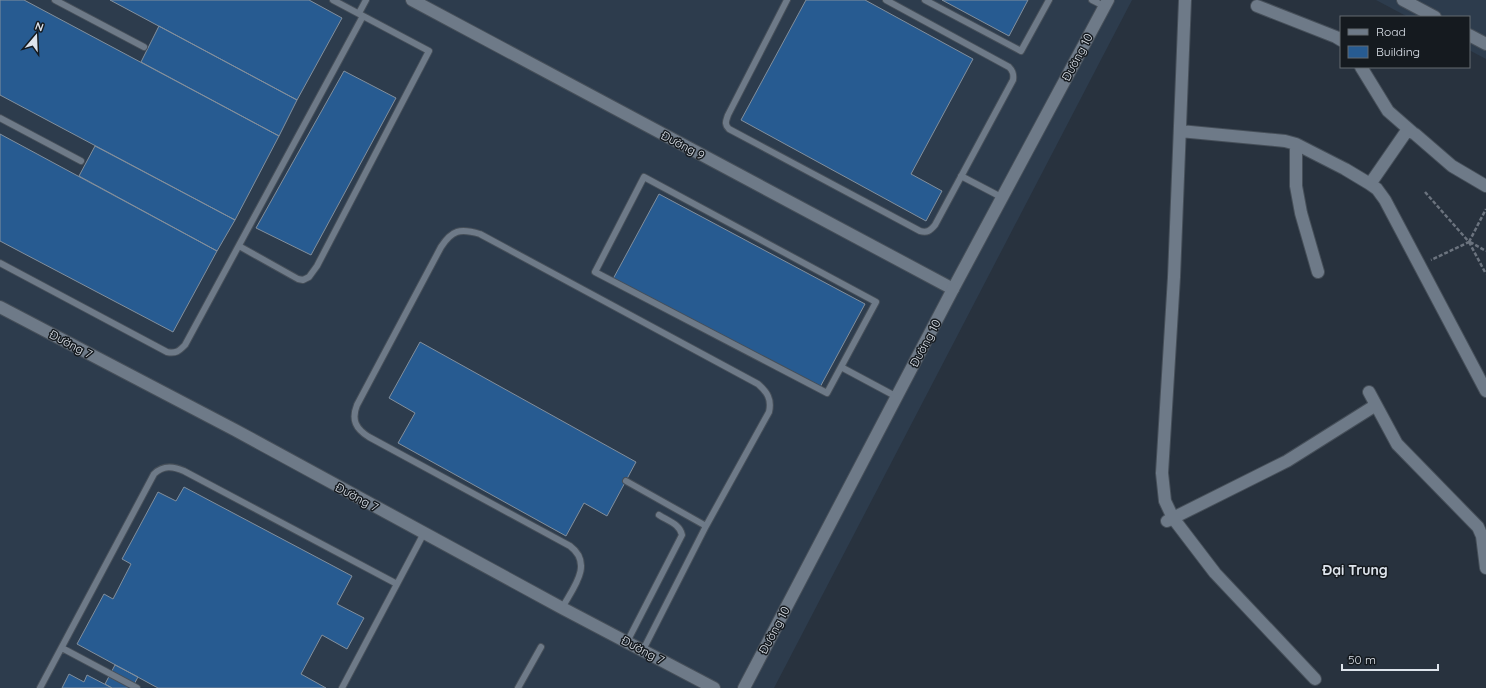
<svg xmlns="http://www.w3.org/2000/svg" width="1486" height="688" font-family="Quicksand,sans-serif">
	<rect width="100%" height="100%" fill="#28323e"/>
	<path fill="#2d3c4d" d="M0,0H1132L774,688H0Z
		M1376,0H1486V59L1469,50V17H1408Z"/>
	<path fill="#275b91" stroke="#828f9d" d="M0,0H24L279,136L235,220L0,95Z
		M110,0H309L342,18L297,100Z
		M806,0H865L973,59L911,174L942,191L926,221L741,120Z
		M942,0H1028L1009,36Z
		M159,26L297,100L279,136L141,62Z
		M344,71L396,98L311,255L256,228Z
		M0,134L217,251L173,332L0,241Z
		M95,146L235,220L217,251L79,176Z
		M659,194L865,304L819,389L613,279Z
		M420,342L636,462L607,516L584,503L566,536L398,443L415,413L389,398Z
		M184,487L352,576L337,604L364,618L347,649L322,635L301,674L326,688H158L77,644L104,594L113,599L131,564L122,559L158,492L176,501Z
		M115,665L138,677L132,688H112L105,684Z
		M69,674L84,682L87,675L112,688H62Z"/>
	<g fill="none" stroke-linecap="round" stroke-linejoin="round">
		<defs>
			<path id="service" d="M55,0L144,47
				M787,0L728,115C726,121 724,124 729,129L920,231C927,233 930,231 935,225L1013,80C1014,74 1013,71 1009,67L886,0
				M925,0L1021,51L1049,0
				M1092,0L1104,6
				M359,13L366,0
				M0,118L81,161
				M961,176L1003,198
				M644,177L876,302L827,393L595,272Z
				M239,246L298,279L303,280L309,277L317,266L429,51L333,0
				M0,263L167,352C176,354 179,351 185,345L363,16
				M841,367L897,397
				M562,608C573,588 594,564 570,546L369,437C356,429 351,420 357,405L441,247C452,230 460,228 480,234L758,384C767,392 772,399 769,412L706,526L626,481
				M627,642L682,535C680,524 668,521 659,515
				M62,648L137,688
				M643,650L706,526
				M40,688L154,474C163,465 173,466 184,471L397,584
				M342,688L424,533
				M518,688L541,647"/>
			<path id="minor" d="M412,0L953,289
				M1185,0L1174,277L1162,473L1165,501L1173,518L1215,573L1315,679
				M1403,0L1435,17
				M1257,6L1336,37L1341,40
				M1469,35L1486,44
				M1361,67L1388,111L1412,132
				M1180,131L1285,141L1296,144L1345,169L1370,184L1377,189L1385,200L1486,391
				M1296,144V186L1301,213L1318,272
				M1370,184L1406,132L1409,131L1415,134L1452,166L1486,186
				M0,307L235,430L562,608L714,688
				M1369,392L1397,444L1478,527L1482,536L1486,568
				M1167,521L1287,461L1376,405"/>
			<path id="tertiary" d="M744,688L953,289L1108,0"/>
		</defs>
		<use href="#service" stroke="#464f59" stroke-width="8"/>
		<use href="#minor" stroke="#464f59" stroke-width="14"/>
		<use href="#tertiary" stroke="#464f59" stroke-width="14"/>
		<path stroke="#6b737e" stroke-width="2.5" stroke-dasharray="4 2" stroke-linecap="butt" d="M1425,192L1469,242L1431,260
			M1469,242L1486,209
			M1469,242L1486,274
			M1470,242L1486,251"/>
		<use href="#service" stroke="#6e7a88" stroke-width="6"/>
		<use href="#minor" stroke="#6e7a88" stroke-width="12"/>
		<use href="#tertiary" stroke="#6e7a88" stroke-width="12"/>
	</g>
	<g text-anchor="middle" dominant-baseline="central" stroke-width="3" stroke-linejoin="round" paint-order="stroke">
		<g font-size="12" fill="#dee4ec" stroke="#151a1f">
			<text transform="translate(1077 57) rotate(-62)">Đường 10</text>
			<text transform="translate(683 145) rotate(28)">Đường 9</text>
			<text transform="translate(925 343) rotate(-62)">Đường 10</text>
			<text transform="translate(71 344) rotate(28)">Đường 7</text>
			<text transform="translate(357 497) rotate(28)">Đường 7</text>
			<text transform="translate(774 630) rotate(-62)">Đường 10</text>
			<text transform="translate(643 650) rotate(28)">Đường 7</text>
		</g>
		<g font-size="14" font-weight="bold" fill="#dee4ec" stroke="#151a1f">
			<text x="1355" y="570">Đại Trung</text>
		</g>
	</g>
	<rect x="1340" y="16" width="130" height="52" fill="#151a1f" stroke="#656b71"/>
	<rect x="1348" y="29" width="20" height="6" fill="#6e7a88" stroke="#656b71"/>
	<text x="1376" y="36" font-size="12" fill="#dee4ec">Road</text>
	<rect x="1348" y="46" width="20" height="12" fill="#275b91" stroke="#656b71"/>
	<text x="1376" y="56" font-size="12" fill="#dee4ec">Building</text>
	<g transform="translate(36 36) rotate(19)" stroke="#151a1f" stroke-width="3" paint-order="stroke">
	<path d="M0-3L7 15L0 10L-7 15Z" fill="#dee4ec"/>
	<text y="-6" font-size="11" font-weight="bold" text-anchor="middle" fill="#dee4ec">N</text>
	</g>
	<path d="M1342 664v6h96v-6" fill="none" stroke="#dee4ec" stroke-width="2"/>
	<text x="1348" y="664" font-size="12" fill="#dee4ec" stroke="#151a1f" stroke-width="3" paint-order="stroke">50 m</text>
</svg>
